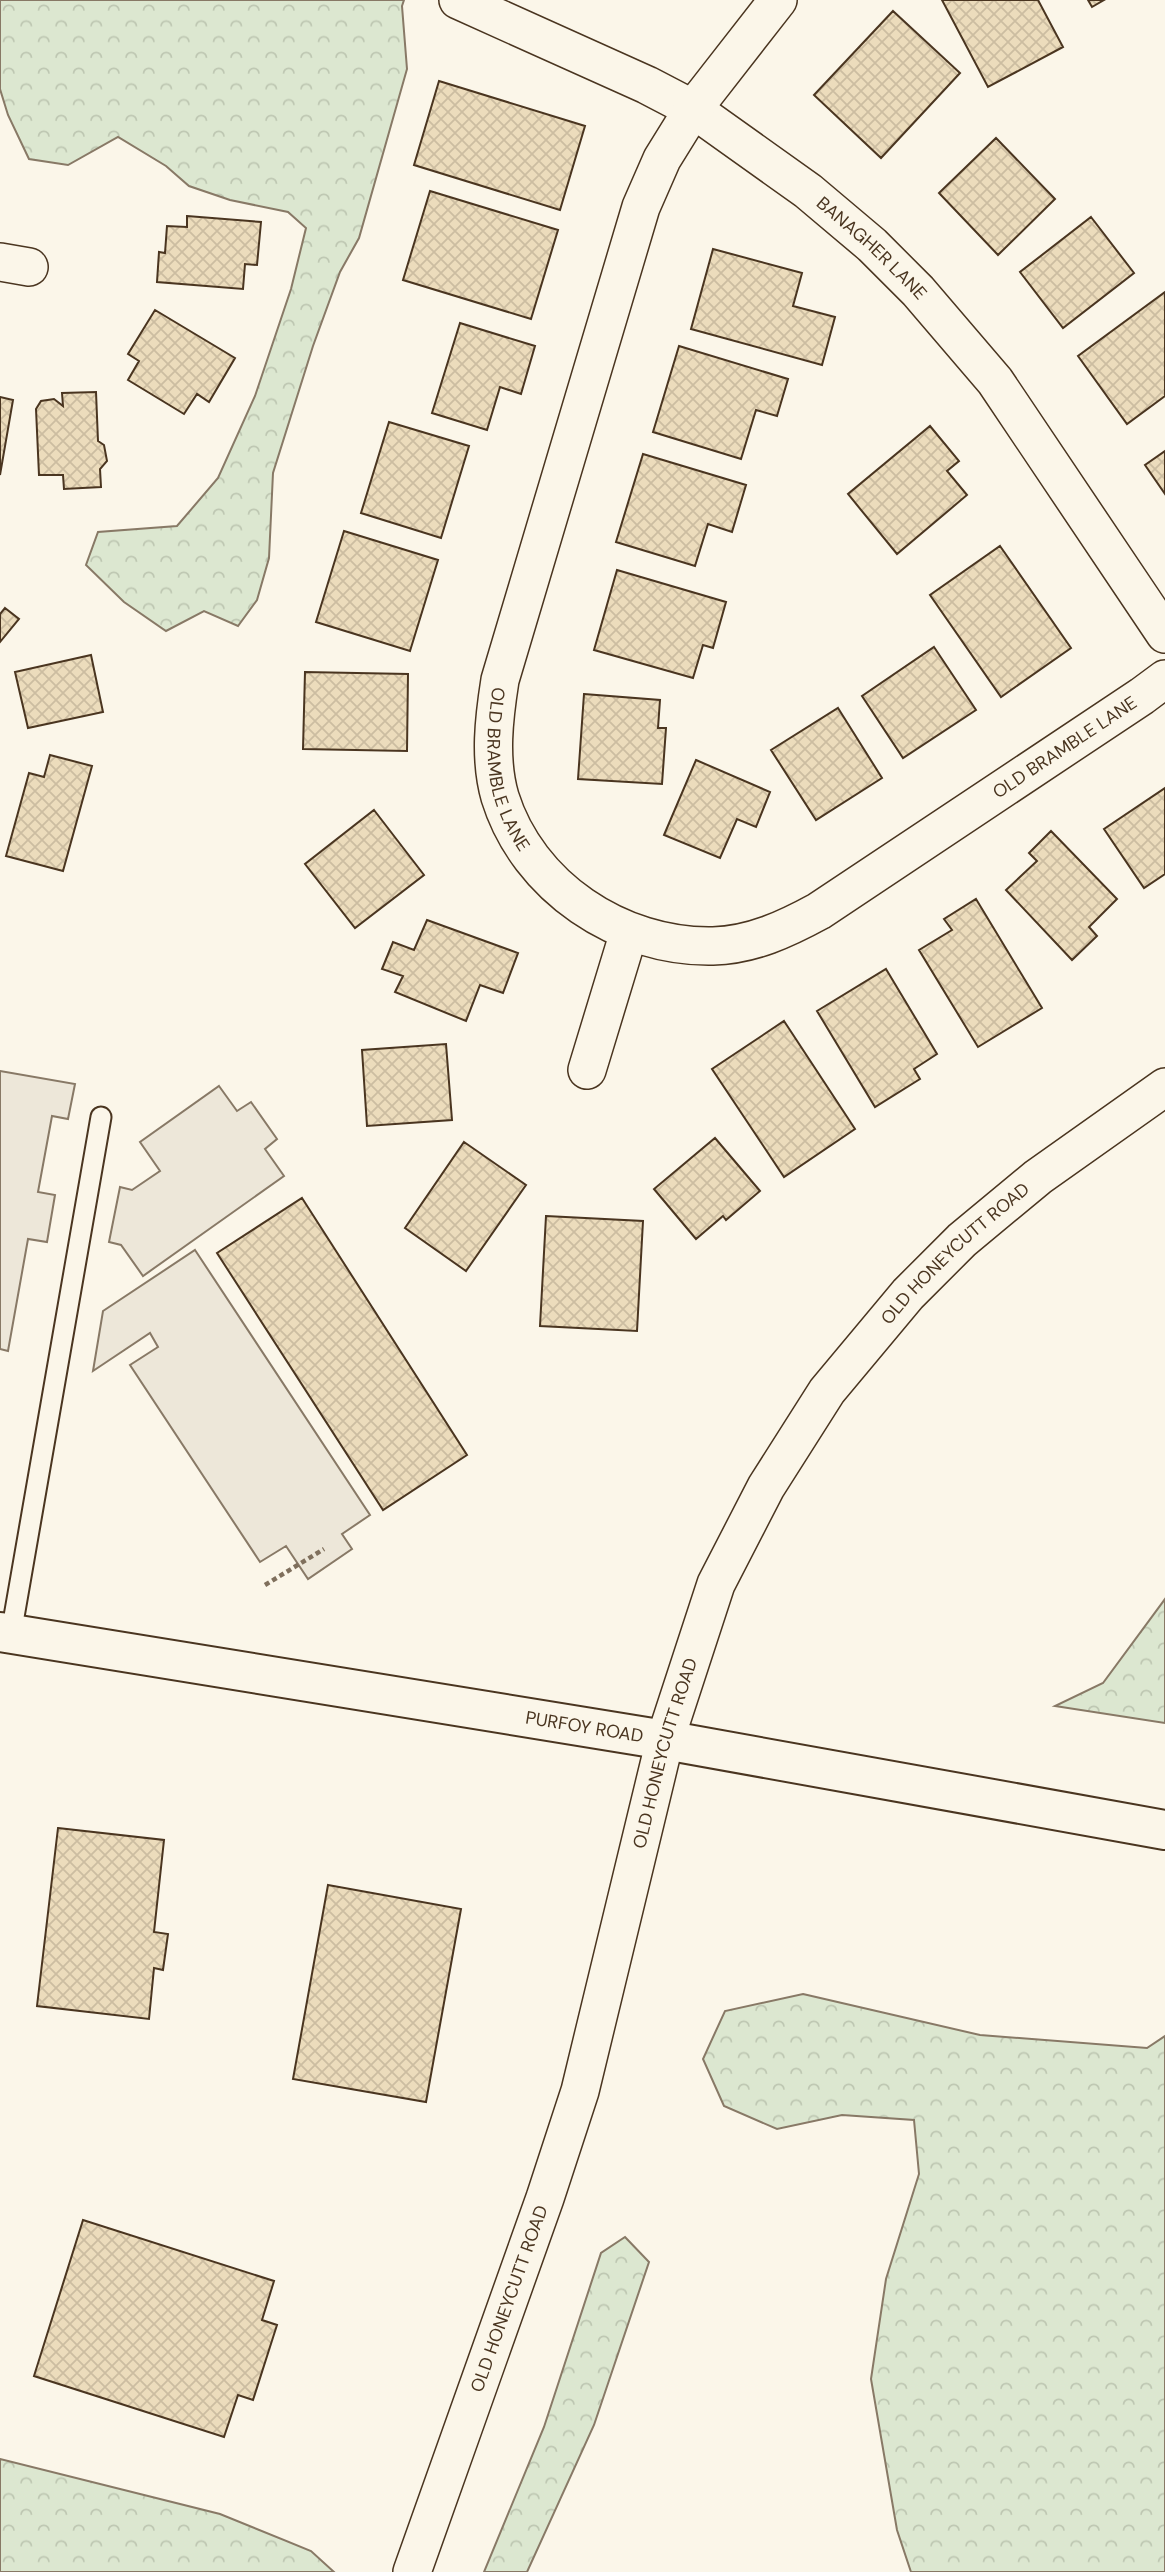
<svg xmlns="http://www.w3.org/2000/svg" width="1165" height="2572" font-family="'DM Sans',sans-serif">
	<defs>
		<pattern id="forest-crowns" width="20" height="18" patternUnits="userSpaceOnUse" patternTransform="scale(1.75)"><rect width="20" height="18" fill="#dce7d0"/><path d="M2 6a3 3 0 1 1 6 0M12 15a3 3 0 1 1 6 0" fill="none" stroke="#bec7b2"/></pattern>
		<pattern id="building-cross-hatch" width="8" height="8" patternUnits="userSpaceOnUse" patternTransform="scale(1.75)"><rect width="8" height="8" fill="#ecdcbc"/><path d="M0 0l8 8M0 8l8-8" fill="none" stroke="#ccbda1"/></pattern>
	</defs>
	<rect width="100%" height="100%" fill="#fbf6e9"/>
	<path fill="url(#forest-crowns)" stroke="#887966" stroke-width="2" d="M0,0H404L402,6L407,69L359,238L340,272L313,346L273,473L269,558L257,600L238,626L204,611L166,631L124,602L86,565L98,532L177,526L218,478L255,396L291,289L306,228L288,212L230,200L189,186L166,166L118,137L68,165L29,159L8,115L0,89Z
		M1165,1599V1723L1055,1706L1103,1683Z
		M803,1994L980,2035L1147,2048L1165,2036V2572H911L897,2530L871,2379L886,2279L919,2174L914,2120L842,2115L777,2129L724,2106L703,2059L725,2011Z
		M625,2237L649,2262L594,2425L527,2572H484L544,2427L601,2253Z
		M0,2459L220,2514L311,2551L334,2572H0Z"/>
	<path fill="#ede7d9" stroke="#887966" stroke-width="2" d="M0,1071L75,1084L68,1119L52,1116L38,1192L55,1195L47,1242L28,1239L8,1351L0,1349Z
		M219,1086L237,1111L251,1102L277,1139L265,1149L284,1176L143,1276L121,1245L109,1242L120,1187L132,1190L160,1171L140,1142Z
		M195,1250L370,1515L342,1534L352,1549L308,1579L286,1546L260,1562L130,1365L158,1347L150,1333L93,1371L103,1311Z"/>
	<path fill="url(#building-cross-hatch)" stroke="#4a3520" stroke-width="2" d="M942,0H1038L1063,47L988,87Z
		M1088,0H1104L1092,7Z
		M893,11L960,73L881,158L814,95Z
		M439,81L585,126L560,210L414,165Z
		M996,138L1055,199L998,255L939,193Z
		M430,191L558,230L531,319L403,280Z
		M187,216L261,222L257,265L245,264L243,289L157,282L159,252L165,253L167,226L187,227Z
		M1091,217L1134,273L1063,328L1020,272Z
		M713,249L802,273L793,306L835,317L822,365L691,329Z
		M1165,292V396L1127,424L1078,356Z
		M155,310L235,358L209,402L197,394L184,414L128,380L139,361L128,354Z
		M460,323L535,346L521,394L500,387L487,430L432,413Z
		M679,346L788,379L777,416L756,410L741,459L653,432Z
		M96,392L98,441L104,445L107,461L100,469L101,487L64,489L63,475H39L36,409L41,401L54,399L63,406L62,393Z
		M0,397L13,400L0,475Z
		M389,422L469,446L441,538L361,513Z
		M930,426L959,461L947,471L967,495L897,554L848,494Z
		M1165,451V494L1145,465Z
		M643,454L746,485L732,532L708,524L695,566L616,542Z
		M344,531L438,560L410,651L316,622Z
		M1000,546L1071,648L1001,697L930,595Z
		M617,570L726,602L713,648L703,645L693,678L594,650Z
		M5,608L19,619L0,642V614Z
		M934,647L976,710L903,758L862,696Z
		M91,655L103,712L28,728L15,672Z
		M305,672L408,674L407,751L303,749Z
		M584,694L660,700L658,728H666L662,784L578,779Z
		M838,708L882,778L816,820L771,750Z
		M50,755L92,766L63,871L6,856L29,773L44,777Z
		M696,760L770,792L756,827L737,819L720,858L664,835Z
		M1165,788V874L1144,888L1104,829Z
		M374,810L424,875L355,928L305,864Z
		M1051,831L1117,899L1089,927L1097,936L1072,960L1006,890L1037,861L1029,853Z
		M976,899L1042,1008L978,1047L919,950L952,930L944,919Z
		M427,920L518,953L503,993L480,985L466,1021L395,992L403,976L382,969L393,942L414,950Z
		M886,969L937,1054L914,1069L920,1079L875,1107L817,1011Z
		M784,1021L855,1129L784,1177L712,1069Z
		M446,1044L452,1120L367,1126L362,1050Z
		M715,1138L760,1191L726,1220L723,1216L696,1239L654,1189Z
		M464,1142L526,1185L466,1271L405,1228Z
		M302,1198L467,1455L383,1510L217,1253Z
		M546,1216L643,1221L637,1331L540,1326Z
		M58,1828L164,1840L154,1932L168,1934L163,1970L154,1968L149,2019L37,2006Z
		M328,1885L461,1909L426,2102L293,2079Z
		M83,2220L274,2281L262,2320L277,2325L253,2400L238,2395L224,2437L34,2376Z"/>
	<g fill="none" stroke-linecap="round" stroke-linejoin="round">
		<defs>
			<path id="service" d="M11,1634L101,1117"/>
			<g id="minor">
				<path id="s1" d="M458,0L647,85L693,109L808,191L872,245L918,291L995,381L1165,634"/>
				<path id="s2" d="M778,0L693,109L662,159L641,207L500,680C494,718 489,759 500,797C528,887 620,948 713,946C752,945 786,929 819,911L1142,696L1165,679"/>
				<path d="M0,262L29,267"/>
				<path d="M587,1070L629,932"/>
				<path id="s3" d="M412,2572L545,2198L580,2091L665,1740L716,1584L766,1487L827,1391L908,1294L962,1240L1038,1177L1165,1087"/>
			</g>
			<g id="tertiary">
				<path id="s4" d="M0,1632L665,1740L1165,1830"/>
			</g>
		</defs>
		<use href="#service" stroke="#4a3520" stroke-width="23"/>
		<use href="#minor" stroke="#4a3520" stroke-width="40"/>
		<use href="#tertiary" stroke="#4a3520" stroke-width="42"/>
		<path stroke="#7f6f5c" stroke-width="4.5" stroke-dasharray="5 3.5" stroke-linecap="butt" d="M265,1585L324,1549"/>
		<use href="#service" stroke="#fbf6e9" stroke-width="19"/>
		<use href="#minor" stroke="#fbf6e9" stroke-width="37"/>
		<use href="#tertiary" stroke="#fbf6e9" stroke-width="38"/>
	</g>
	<g text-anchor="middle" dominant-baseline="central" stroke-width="5" stroke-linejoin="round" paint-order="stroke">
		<g font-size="18" fill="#4a3520" stroke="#fbf6e9">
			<text stroke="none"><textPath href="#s1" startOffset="486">BANAGHER LANE</textPath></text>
			<text stroke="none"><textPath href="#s2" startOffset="1547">OLD BRAMBLE LANE</textPath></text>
			<text stroke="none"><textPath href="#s2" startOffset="835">OLD BRAMBLE LANE</textPath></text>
			<text stroke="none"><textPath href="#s3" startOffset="1446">OLD HONEYCUTT ROAD</textPath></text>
			<text stroke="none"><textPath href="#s4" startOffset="592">PURFOY ROAD</textPath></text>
			<text stroke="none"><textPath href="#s3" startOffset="858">OLD HONEYCUTT ROAD</textPath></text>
			<text stroke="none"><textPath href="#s3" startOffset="290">OLD HONEYCUTT ROAD</textPath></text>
		</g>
	</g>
</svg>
